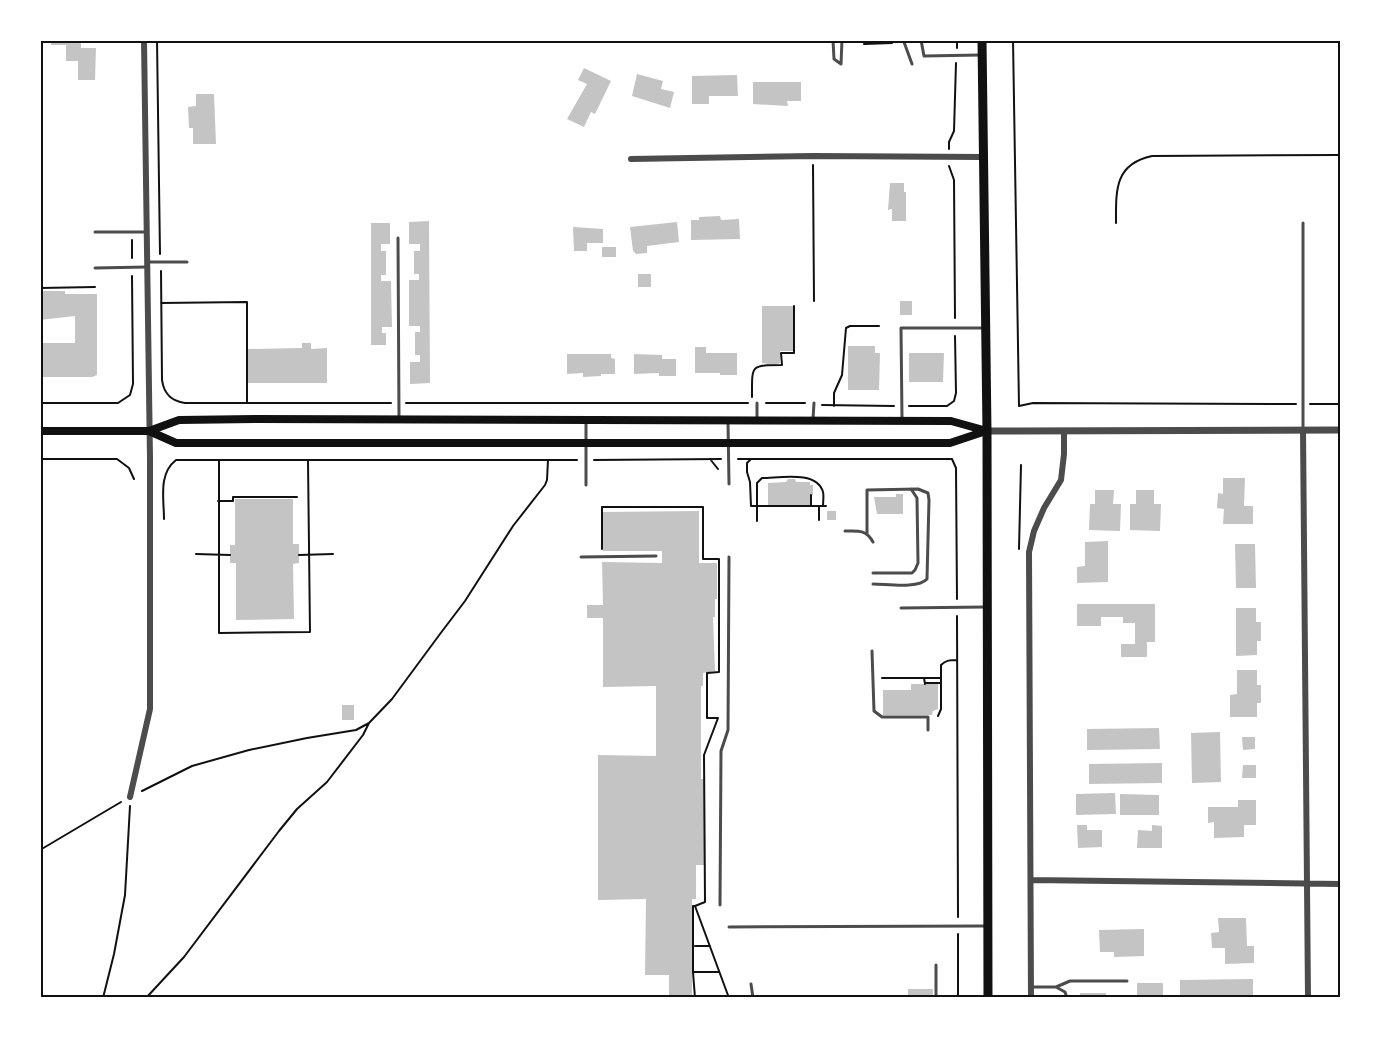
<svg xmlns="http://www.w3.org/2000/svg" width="1381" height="1038" font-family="'IBM Plex Sans',sans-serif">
	<rect width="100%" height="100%" fill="#fff"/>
	<path fill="#c4c4c4" d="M51,40H81V48H96L95,80H78V61H66V45H51Z
		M584,68L611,81L595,114L591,112L584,127L567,119L587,84L578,80Z
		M637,74L663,81L661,89L674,92L670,108L632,96Z
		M737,75L738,96H709V104H692V76Z
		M753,82H801V101H787L788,106L753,104Z
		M196,94H214L216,144H193V128H189L188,107L196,106Z
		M890,183H904V192H906V221H892V209L888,210Z
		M720,216L721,220L739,219L740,239L691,240V220H699V217Z
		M429,221L430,383L410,384V362H420V355H415V332H420V326H409V280H419V274H414V251H420V244H409V222Z
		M677,222L679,242L647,246V253L636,254L633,251L630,227Z
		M371,223H390V244H381V251H386V275H381V281H391L392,327H382V333H386V345H371Z
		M573,227L603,229V243H587V251H574Z
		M602,247H616V257H602Z
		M638,274H651V287H638Z
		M40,291H65V294H97V375L92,377H40V343H75V316L40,320Z
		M900,301H912V315H900Z
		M762,306H793V351H780V363L775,365L762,363Z
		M302,343H311V349L327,348V383H248V349L302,348Z
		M848,346H875V353H880L879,390H848Z
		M695,347H706V353H737V375H720V373H695Z
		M909,353H944L943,382H909Z
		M567,354H611V358L615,359V374H601V376L583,377V373L567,374Z
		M634,354L662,355V359H676V376H659V373L634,374Z
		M1223,478H1245L1244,506H1253V524H1223L1224,509L1217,508L1218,493L1223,494Z
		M788,479H795L796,482H810V485H813V495H810V505H768V483L786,482Z
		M1095,490H1114L1113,504H1121L1120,531L1089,530L1090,504H1095Z
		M1136,490H1154V504H1161L1160,531L1130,530V504H1136Z
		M896,494H903V514H877L874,497H896Z
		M235,499H293V544H299V563L293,564L294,619L236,620V563H230V545H235Z
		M699,511V563H717V599H715V617H713L715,671L703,673V686H701V779H705V865H696V899H692V998H669V975H645L646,899L598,900V755L656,756V686L603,687V618H587V605H603L602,562L662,563V551H603V512Z
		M827,511H836V520H827Z
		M1108,541V582L1077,583V567L1085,566V542Z
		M1235,544H1255L1256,588H1236Z
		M1077,604H1155V642H1147V657H1121V644H1135V623H1123V617H1101V626H1077Z
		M1236,608H1256V622H1261V641H1257V655L1236,656Z
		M1237,670H1257V685H1261V703H1257V717H1230V695L1237,694Z
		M911,684H938V709L933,711L932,715H883V690H911Z
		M342,705H354V720H342Z
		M1159,728L1160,749L1087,750V729Z
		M1220,732L1221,782L1192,783L1191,733Z
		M1242,737H1255V749L1243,750Z
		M1162,763V783L1089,784V764Z
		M1243,765H1256V778H1242Z
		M1115,793L1116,814L1076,815V794Z
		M1120,794L1159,795V815H1120Z
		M1238,800H1256V825H1244V837L1214,838V822L1208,823V807H1238Z
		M1077,825H1087V830H1102V847L1078,848Z
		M1152,825L1162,826V848H1137L1138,830L1152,831Z
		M1218,918H1246L1247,946H1254V963L1225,964V948H1212L1211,933L1219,932Z
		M1144,929V956L1114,957V952H1100L1099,930Z
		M1253,979V998H1180V980Z
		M1137,983H1163V998H1137Z
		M908,989H933V998H908Z
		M1080,993H1106V998H1080Z"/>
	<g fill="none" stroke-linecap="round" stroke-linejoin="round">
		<path stroke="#111" stroke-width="2" d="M157,40L160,254
			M1013,40L1019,406L1033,403L1296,404
			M864,44L892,43V41
			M957,48V40
			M949,149V142L954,131L956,63
			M813,165L814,301
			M949,166L954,180L955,318
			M1116,223C1116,191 1114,164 1152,156L1340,155
			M132,240V258
			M161,271L162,380C164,394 171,401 185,403H391
			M40,288L95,287
			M161,303L247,302V402
			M752,397C752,365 750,365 782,365L781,353H794V306
			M40,403H118L130,395L133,384L132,276
			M406,403H748
			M766,403H805
			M1310,404H1340
			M822,405L894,406
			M834,406V393L842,375L846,328L850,326H879
			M909,406H947L954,401L956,393L955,336
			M40,459H117L129,468L134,479
			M710,459L718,469
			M738,459H952L956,468L957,599
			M751,459L747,463V472L750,482L751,506H826
			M219,460V633L310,632L308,461
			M594,460L721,459
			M811,495V506
			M218,501H233V497H297
			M164,519C164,499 158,474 176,460H577
			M819,520V506
			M757,521V483L762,478C779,478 817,470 823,492C824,496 823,502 823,506
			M602,549V507H703V559H719V672L707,673V718H718L704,755L705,902L695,906L729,998
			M1019,549L1021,465
			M196,554L230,555
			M299,555L333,554
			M957,616L958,917
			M882,678H924
			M925,683H940
			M925,684L924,678H941V665C946,660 950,660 957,660
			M938,716L941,709V678
			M142,791L192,766L249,750L307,738L356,730L369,723L392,699L440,634L465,601L513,526L545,485L547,480L548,460
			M40,850L121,802
			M695,906H693V972H719
			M958,934V998
			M695,946H710
			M693,972L695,998
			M103,998L114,954L125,895L130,806
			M146,998L184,957L279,831L297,809L327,782L363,735L369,723"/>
		<path stroke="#4c4c4c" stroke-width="3" d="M833,40L834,59L841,64
			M901,40L904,42L912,64
			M921,40L924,56L980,55
			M841,64L842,40
			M1303,223V430
			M95,232H147
			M398,238L399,417
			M147,262H187
			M95,268L147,267
			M757,403V419
			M813,419L814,403
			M902,419L901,328H984
			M586,422V485
			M728,422L729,484
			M845,531C857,531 866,529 873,542
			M867,534V490L918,489L928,493L929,500L927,579C918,589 887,584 873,584
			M581,557L656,556
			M873,573H912L915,570L918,563L917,498L911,489
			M901,608L986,607
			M872,651L874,711L882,717H928V730
			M720,905L721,751L728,730L729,557
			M729,927L985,926
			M936,965V998
			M751,984L753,998
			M1032,987H1056L1065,992L1067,998
			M1056,987L1070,981H1127"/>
		<path stroke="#4c4c4c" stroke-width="6" d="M631,159L813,156L983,157
			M1303,430L1308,998
			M130,797L150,709V459L144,40
			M1031,880L1340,884
			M1031,998L1029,552L1034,531L1044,508L1061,480L1064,454V431"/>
		<path stroke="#4c4c4c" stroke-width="7" d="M987,431L1340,430"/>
		<path stroke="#111" stroke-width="8" d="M40,431H149L179,420L255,419L951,421L987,431
			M149,431L176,443H950L986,431"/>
		<path stroke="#111" stroke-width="9" d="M982,40L987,431L988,998"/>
	</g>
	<rect width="1381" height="1038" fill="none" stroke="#ffffff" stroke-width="84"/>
	<rect x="42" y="42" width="1297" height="954" fill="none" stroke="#111" stroke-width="2"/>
</svg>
